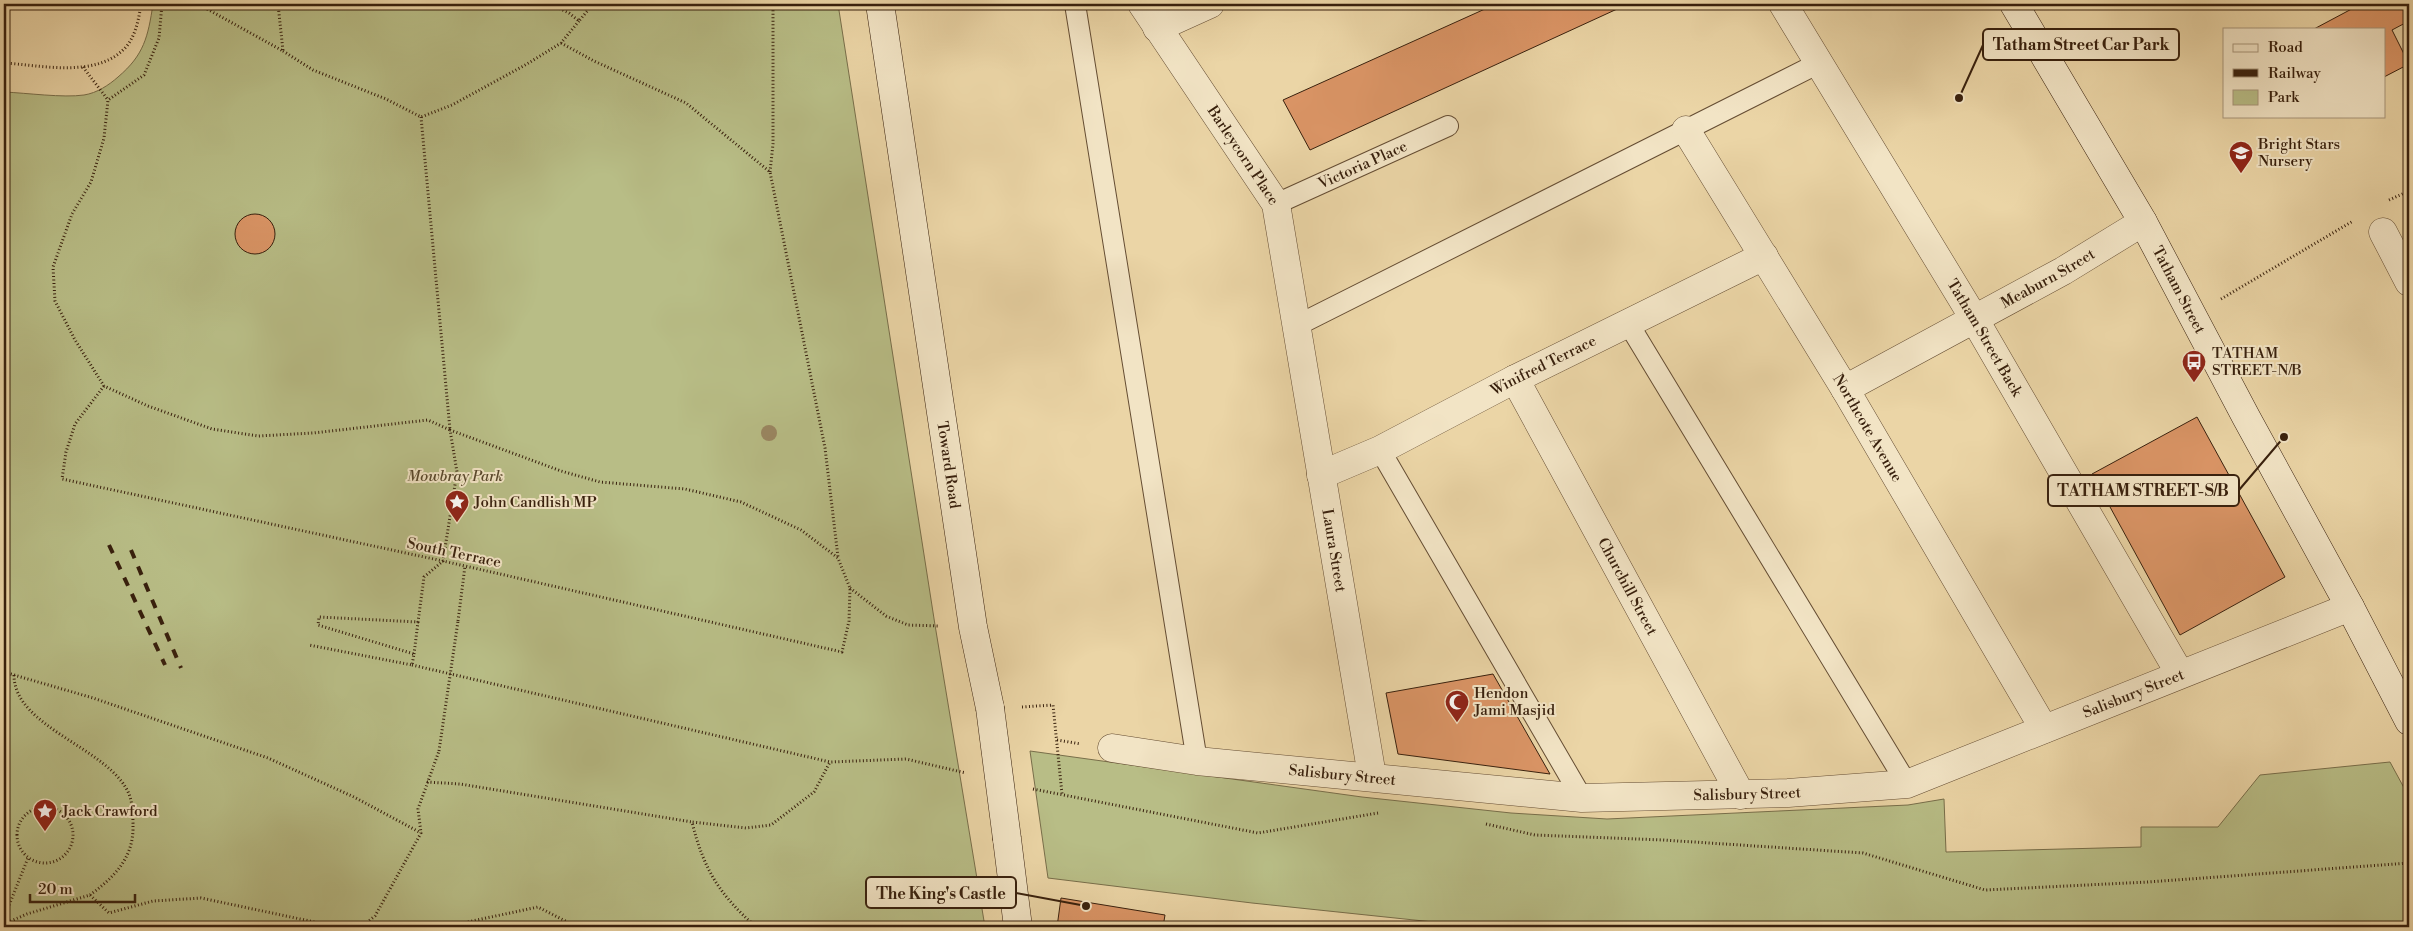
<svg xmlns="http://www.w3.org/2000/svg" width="2413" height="931" font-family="'Libre Bodoni',serif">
	<rect width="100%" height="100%" fill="#ebd5a6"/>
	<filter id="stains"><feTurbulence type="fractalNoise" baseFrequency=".004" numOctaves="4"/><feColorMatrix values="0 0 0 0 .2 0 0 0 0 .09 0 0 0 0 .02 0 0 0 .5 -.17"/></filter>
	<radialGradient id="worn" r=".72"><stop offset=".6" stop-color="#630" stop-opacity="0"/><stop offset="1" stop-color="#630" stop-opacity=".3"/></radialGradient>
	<path fill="#b8bd86" stroke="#786e4a" d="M153,4H838L935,625L985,927H4V92C27,93 63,98 84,95C97,93 109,85 118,77C144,55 148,37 153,4Z
		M1030,751L1362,797L1511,813L1607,819L1908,805L1944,799L1946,852L2141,847V827H2218L2260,775L2390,762L2409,797V927L1980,921L1979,927H1481L1252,903L1048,878Z"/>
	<path fill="#db9566" stroke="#38200d" d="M1496,4H1628L1310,150L1283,100Z
		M2361,4H2409V21L2392,30L2409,64L2384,77V29H2314Z
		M235 234a20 20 0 1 1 40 0a20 20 0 1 1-40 0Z
		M2197,417L2285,577L2180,635L2092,474Z
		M1493,674L1550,774L1398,754L1386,693Z
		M1061,898L1165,915L1163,927H1057Z"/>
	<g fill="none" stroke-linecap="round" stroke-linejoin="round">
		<defs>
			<g id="lane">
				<path d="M1075,4L1197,761"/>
				<path id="s1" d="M1276,204L1448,126"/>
				<path d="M1628,323L1907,784"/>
				<path d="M1296,326L1819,63"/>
				<path d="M1380,450L1582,798"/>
			</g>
			<g id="street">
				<path id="s2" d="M1142,4L1276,204L1372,776"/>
				<path id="s3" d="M1783,4L1975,320L2180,674"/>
				<path d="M1157,28L1210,4"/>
				<path id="s4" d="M1686,130L1845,389L2044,729"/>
				<path d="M2383,232L2409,282"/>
				<path id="s5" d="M1515,379L1741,795"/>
				<path id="s6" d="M1845,389L2063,271L2143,222"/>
				<path id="s7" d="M1321,475L1380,450L1515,379L1764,256"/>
				<path id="s8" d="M1112,748L1197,761L1582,798L1788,793L1907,784L2350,607"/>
			</g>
			<g id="secondary">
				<path id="s9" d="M880,4L973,627L990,708"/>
				<path id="s10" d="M2014,4L2143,222L2246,417L2350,607L2409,721"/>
				<path d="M1007,839L1018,927"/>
			</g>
		</defs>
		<use href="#lane" stroke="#654d33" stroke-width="22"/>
		<use href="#street" stroke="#654d33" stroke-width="29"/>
		<use href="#secondary" stroke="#38200d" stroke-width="29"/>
		<path stroke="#38200d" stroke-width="3" stroke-dasharray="1 2.5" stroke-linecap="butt" d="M152,4H162
			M162,4L159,38L144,75L108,100L104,138L91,182L72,214L53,267L55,301L75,340L104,386L148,406L212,429L258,436L313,433L428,420L450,430L421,117
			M198,4L283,51L278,4
			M461,4L480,6L484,4
			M550,4L569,13L579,21L593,4
			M561,43L594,61L686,103L770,172L825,448L838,557
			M283,51L313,70L386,99L421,117L452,105L527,64L561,43L579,21
			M4,63C41,65 97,79 126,47C136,35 139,18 141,4
			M83,67L108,100
			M770,172L773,144V4
			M2389,200L2409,191
			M2221,299L2353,221
			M104,386L75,424L66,452L62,479L443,561L465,566L842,652L849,621L850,588L838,558L801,530L741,502L685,489L600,482L561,471L450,430L457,472L443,561L424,577L418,622L319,617L318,625L414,654L412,665L309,645
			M850,588L886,616L908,625L940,626
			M458,621L465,566
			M414,654L418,622
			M412,665L830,762L906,759L966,773
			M4,672L14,675C14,728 110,748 129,794C133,804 133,818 133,828C133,859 113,878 90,895
			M14,675L93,698L268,758L354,797L421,833
			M1022,707L1053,705L1062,794
			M1057,740L1081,744
			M427,782L460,784L692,822
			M1033,789L1258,833L1378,813
			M17 835a28 28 0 1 1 56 0a28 28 0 1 1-56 0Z
			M1486,824L1535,835L1663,840L1863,853L1985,890L2148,882L2409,863
			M4,918L28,858
			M4,924L27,914L90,895L109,913L153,901L201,898L338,927
			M361,927L375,916L421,833L418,809L439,751
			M444,927L538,907L577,927
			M756,927C719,894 704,870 692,822L746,828L771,825L814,792L830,762"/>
		<use href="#lane" stroke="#f2e4c5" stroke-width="20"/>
		<use href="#street" stroke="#f2e4c5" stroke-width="28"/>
		<use href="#secondary" stroke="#f2e4c5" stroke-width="28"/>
		<path stroke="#38200d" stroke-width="4" stroke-dasharray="9 9" stroke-linecap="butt" d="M109,545L165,665
			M131,550L181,668"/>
		<defs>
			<path id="secondary-bridge" d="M990,708L1007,839"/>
		</defs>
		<use href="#secondary-bridge" stroke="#38200d" stroke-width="29" stroke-linecap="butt"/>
		<path stroke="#38200d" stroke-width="3" stroke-dasharray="1 2.5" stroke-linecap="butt" d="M439,751L458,621"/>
		<use href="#secondary-bridge" stroke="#f2e4c5" stroke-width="28"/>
	</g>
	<circle fill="#9a8762" cx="769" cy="433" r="8"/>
	<defs>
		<symbol id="school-pin" viewBox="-11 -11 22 30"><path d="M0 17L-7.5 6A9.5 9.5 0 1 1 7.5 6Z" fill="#8f2418" stroke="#f2e4c5"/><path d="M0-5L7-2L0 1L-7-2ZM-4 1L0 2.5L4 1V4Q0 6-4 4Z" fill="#fff"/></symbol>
		<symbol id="bus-pin" viewBox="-11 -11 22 30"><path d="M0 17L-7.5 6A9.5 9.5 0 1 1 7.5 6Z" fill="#8f2418" stroke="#f2e4c5"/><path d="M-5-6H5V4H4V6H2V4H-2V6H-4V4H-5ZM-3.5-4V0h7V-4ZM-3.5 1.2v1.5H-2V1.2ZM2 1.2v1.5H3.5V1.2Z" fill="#fff"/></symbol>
		<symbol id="sight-pin" viewBox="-11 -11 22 30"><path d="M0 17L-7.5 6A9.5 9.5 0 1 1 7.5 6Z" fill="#8f2418" stroke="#f2e4c5"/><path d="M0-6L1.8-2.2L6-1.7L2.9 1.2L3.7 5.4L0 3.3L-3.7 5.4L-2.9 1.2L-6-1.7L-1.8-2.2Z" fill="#fff"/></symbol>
		<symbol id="mosque-pin" viewBox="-11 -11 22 30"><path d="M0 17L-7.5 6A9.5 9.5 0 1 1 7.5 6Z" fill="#8f2418" stroke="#f2e4c5"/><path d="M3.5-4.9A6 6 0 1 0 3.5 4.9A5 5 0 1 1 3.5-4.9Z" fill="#fff"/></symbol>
	</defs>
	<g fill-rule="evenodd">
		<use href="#school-pin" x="2227" y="139" width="28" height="38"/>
		<use href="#bus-pin" x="2180" y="348" width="28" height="38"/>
		<use href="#sight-pin" x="443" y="488" width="28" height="38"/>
		<use href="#mosque-pin" x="1443" y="688" width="28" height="38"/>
		<use href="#sight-pin" x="31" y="797" width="28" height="38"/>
	</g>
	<g text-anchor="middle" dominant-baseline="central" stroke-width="4" stroke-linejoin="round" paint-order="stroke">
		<g font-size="15" fill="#38200d" stroke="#f2e4c5" text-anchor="start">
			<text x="2258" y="144">Bright Stars<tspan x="2258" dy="17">Nursery</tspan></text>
			<text x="2212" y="353">TATHAM<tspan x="2212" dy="17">STREET-N/B</tspan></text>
			<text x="474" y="502">John Candlish MP</text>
			<text x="1474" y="693">Hendon<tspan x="1474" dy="17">Jami Masjid</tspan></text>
			<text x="62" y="811">Jack Crawford</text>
		</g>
		<g font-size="15" fill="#38200d" stroke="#f2e4c5">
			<text stroke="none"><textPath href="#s2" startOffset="182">Barleycorn Place</textPath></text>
			<text stroke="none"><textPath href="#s1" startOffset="95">Victoria Place</textPath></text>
			<text stroke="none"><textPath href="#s6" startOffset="231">Meaburn Street</textPath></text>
			<text stroke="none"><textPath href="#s10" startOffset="330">Tatham Street</textPath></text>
			<text stroke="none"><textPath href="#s3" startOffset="390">Tatham Street Back</textPath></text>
			<text stroke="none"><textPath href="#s7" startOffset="248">Winifred Terrace</textPath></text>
			<text stroke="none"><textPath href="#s4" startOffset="349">Northcote Avenue</textPath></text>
			<text stroke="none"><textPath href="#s9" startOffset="466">Toward Road</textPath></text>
			<text stroke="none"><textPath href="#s2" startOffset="592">Laura Street</textPath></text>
			<text transform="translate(454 553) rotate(12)">South Terrace</text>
			<text stroke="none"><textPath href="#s5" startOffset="236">Churchill Street</textPath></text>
			<text stroke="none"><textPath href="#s8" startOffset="1042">Salisbury Street</textPath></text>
			<text stroke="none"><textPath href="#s8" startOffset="232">Salisbury Street</textPath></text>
			<text stroke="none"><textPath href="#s8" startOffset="638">Salisbury Street</textPath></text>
		</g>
		<g font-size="15" font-style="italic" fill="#58472b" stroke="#f2e4c5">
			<text x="455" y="476">Mowbray Park</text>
		</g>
	</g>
	<path fill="none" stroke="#38200d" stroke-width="2" d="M1959 98L1983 45M2284 437L2239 490M1086 906L1016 893"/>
	<g fill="#38200d" stroke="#f2e4c5" stroke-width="2">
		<circle cx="1959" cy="98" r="5"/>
		<circle cx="2284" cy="437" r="5"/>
		<circle cx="1086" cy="906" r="5"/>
	</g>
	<g fill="#f2e4c5" stroke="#38200d" stroke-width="2">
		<rect x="1983" y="29" width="196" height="31" rx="5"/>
		<rect x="2048" y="475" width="191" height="31" rx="5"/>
		<rect x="866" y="877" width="150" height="31" rx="5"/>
	</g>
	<g font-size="16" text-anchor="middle" font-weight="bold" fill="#38200d">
		<text x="2081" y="50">Tatham Street Car Park</text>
		<text x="2143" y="496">TATHAM STREET-S/B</text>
		<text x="941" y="899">The King's Castle</text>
	</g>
	<rect width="2413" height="931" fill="none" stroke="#ebd5a6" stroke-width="20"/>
	<rect x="5" y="5" width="2403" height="921" fill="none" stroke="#38200d" stroke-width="2.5"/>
	<rect x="10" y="10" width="2393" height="911" fill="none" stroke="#38200d"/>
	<rect x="2223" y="28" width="162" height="90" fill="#f2e4c5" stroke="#a8967b"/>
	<rect x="2233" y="44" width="25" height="8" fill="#f2e4c5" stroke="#a8967b"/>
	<text x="2268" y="52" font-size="15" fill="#38200d">Road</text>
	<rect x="2233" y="69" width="25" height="8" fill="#38200d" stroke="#a8967b"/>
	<text x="2268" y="78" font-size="15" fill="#38200d">Railway</text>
	<rect x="2233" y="90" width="25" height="15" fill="#b8bd86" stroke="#a8967b"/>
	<text x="2268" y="102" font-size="15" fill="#38200d">Park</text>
	<path d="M30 894v8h105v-8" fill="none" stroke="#38200d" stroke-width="2.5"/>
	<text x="38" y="894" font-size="15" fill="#38200d" stroke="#f2e4c5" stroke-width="4" paint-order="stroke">20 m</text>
	<rect width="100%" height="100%" filter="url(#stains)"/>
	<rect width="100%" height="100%" fill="url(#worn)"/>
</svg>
